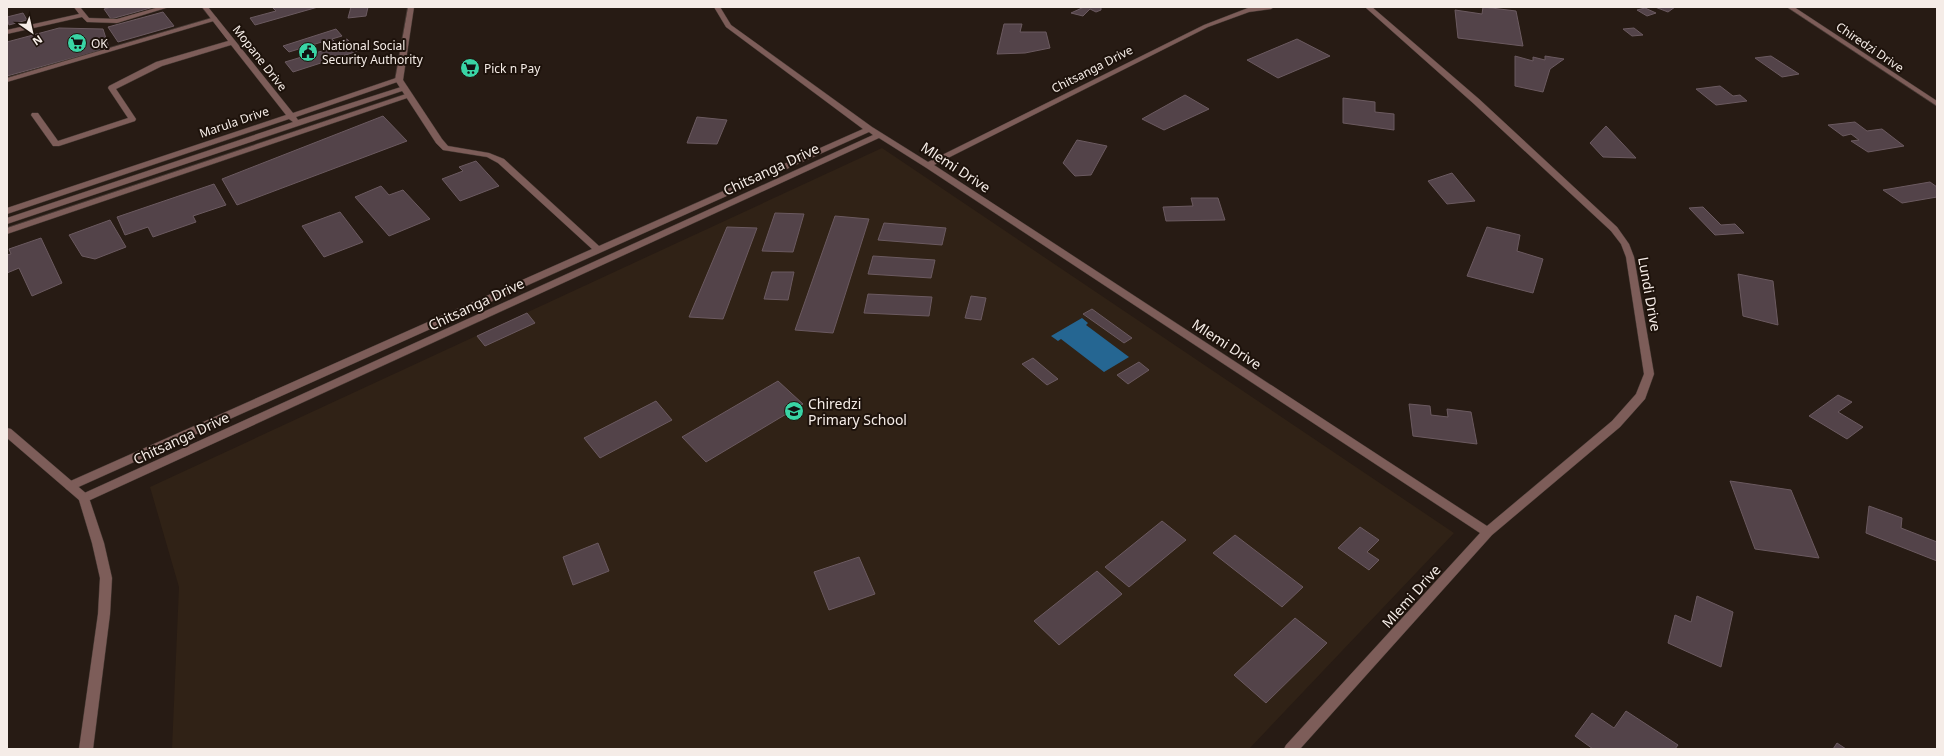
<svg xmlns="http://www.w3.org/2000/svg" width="1944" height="756" font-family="'Noto Sans',sans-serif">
	<rect width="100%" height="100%" fill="#271b14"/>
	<path fill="#302216" d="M882,148L1454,533L1249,749H172L179,587L150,487Z"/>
	<path fill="#256692" d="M1082,318L1088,323L1086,325L1129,357L1104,372L1061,339L1058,341L1051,336Z"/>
	<path fill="#534349" stroke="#6b5a60" d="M111,7H154L111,19L104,9Z
		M272,7H318L255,25L250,18L276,11Z
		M351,7H368L366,16L348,18Z
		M1084,7H1101V10L1096,12L1090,9L1083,16L1071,13Z
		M1483,7L1516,11L1523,46L1458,38L1455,10L1482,14Z
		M1655,7H1675L1668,12Z
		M1645,8L1656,13L1647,16L1637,10Z
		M163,12L174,26L118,42L108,27Z
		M23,13L27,20L9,25L7,17Z
		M1004,24H1022L1020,32H1046L1050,48L1025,53L997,54Z
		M59,28L103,29L109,48L7,76V42Z
		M1634,28L1643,35L1632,36L1623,29Z
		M336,29L342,36L332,39L336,43L347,39L358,51L293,72L285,62L332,48L325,41L289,52L283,46Z
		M1297,39L1330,56L1278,78L1247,60Z
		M1515,56L1533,61V57L1545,60V56L1564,59L1550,69L1543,92L1515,86Z
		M1771,56L1799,74L1782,77L1755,58Z
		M1720,86L1733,96L1740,95L1747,101L1716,105L1696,89Z
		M1185,95L1209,109L1164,130L1142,119Z
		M1343,98L1375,102V112L1394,114V130L1343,123Z
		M383,116L407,141L237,205L222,179Z
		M697,117L727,120L717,144L687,143Z
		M1855,122L1867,131L1882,129L1904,146L1868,152L1851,141L1859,140L1851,134L1843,136L1828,125Z
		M1606,126L1636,158L1603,157L1590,143Z
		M1077,140L1107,146L1091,175L1075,176L1063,163Z
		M476,161L499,186L460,201L442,179L463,171L459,167Z
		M1452,173L1475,201L1447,204L1428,181Z
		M1930,182L1937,187V197L1902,203L1883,190Z
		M214,184L226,205L193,216L196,222L153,237L148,227L125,235L117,217Z
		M381,186L389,195L403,190L430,219L389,236L355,197Z
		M1191,198H1218L1225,220L1166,221L1163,207L1193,206Z
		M1703,207L1721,225L1735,224L1744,233L1715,235L1689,208Z
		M340,212L363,242L324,257L302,226Z
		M775,213L804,214L793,252L762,251Z
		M835,216L869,219L833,333L795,330Z
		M110,220L126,247L95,259L82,256L69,235Z
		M884,223L946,228L942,245L878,240Z
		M727,227L757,228L723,319L689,317Z
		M1487,227L1520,235L1517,251L1543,259L1533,293L1467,276Z
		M41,238L62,283L32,296L19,268L7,273V255L11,254L9,249Z
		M873,256L935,260L931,278L868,274Z
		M772,272H794L788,300L764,299Z
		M1738,274L1773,281L1778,325L1743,316Z
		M868,294L932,297L929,316L864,313Z
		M971,296L986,298L981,320L965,318Z
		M1092,309L1132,338L1124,343L1083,314Z
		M527,313L535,323L485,346L477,336Z
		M1033,358L1058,379L1047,385L1022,364Z
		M1139,362L1149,370L1128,384L1117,375Z
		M778,381L803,404L706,462L682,437Z
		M1838,395L1852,402L1838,412L1863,427L1847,439L1809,416Z
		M656,401L672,420L600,458L584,438Z
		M1409,404L1430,406L1431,415L1448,417L1447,409L1471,412L1477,444L1413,436Z
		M1730,481L1791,490L1819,558L1755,549Z
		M1869,506L1902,518L1901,528L1937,542V561L1866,533Z
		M1162,521L1186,540L1129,587L1105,567Z
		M1360,527L1379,540L1367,552L1379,560L1369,570L1338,548Z
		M1235,535L1303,587L1282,607L1213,553Z
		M598,543L609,571L573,585L563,557Z
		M859,557L875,594L829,610L814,572Z
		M1097,571L1122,594L1059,645L1034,621Z
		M1697,596L1733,612L1721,667L1668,643L1675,615L1691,622Z
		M1295,618L1327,643L1266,703L1234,675Z
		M1626,711L1678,745L1675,749H1593L1575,736L1592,713L1614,728Z
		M1837,743L1846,749H1833Z"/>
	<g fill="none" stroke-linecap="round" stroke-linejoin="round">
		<defs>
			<path id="service" d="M74,7H80L89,18L117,19L159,7H169L117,23L87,22L82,17L7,34V30L79,14Z
				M202,7H208L293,113L396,78L403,80L296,117L298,120L401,87H407L408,89L7,224V218L293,122L289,119L7,214V208L286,115L231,45L162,66L116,89L136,119L135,121L59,146H53L31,115L32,113H38L58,141L128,118L108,88L109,86L156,62L228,41Z
				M406,94H409L413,96L7,234V228Z"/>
			<path id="pedestrian" d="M215,17L217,18V20L7,82V78Z"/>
			<path id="minor" d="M408,7H414L403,80L442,139L448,146L489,153L504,159L599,246L863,129L726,27L714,7H720L731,25L872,127L928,162L1204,25L1248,8L1274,7L1271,9L1249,12L1208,27L934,165L1487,526L1612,421L1636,394L1644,374L1626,257L1621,244L1611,231L1473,103L1365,7H1372L1479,99L1617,227L1629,244L1634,257L1654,374L1645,399L1620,427L1492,535L1300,749H1284L1286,745L1480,533L925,167L879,138L88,501L84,502L80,501L78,498L80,495L873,135L869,132L74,489L70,490L66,489L65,486L66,483L592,249L498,163L487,157L443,150L436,143L395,80Z"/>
			<path id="tertiary" d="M1787,7H1794L1937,101V106Z
				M7,428L11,429L88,495L104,543L112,578L110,614L93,749H79L98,614L100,578L92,543L79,500L7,438Z"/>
		</defs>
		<use href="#service" stroke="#443832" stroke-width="1"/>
		<use href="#pedestrian" stroke="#443832" stroke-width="1"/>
		<use href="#minor" stroke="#443832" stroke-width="1"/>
		<use href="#tertiary" stroke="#443832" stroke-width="1"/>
		<use href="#service" fill="#7d5d59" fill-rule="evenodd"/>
		<use href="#pedestrian" fill="#7d5d59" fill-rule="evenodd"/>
		<use href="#minor" fill="#7d5d59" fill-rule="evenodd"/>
		<use href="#tertiary" fill="#7d5d59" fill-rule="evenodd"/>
	</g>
	<defs>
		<symbol id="supermarket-disc" viewBox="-11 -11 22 22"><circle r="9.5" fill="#39d4a5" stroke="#1d120b"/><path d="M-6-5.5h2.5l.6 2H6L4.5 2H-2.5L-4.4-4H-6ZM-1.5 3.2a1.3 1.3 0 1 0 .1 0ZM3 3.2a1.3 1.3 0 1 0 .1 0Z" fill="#111"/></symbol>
		<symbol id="civic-disc" viewBox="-11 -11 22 22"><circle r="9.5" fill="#39d4a5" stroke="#1d120b"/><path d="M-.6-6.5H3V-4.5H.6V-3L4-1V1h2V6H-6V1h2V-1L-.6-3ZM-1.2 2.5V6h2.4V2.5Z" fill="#111"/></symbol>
		<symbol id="school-disc" viewBox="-11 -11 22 22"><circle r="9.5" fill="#39d4a5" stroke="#1d120b"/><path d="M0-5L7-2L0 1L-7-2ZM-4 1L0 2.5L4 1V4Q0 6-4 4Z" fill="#111"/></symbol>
	</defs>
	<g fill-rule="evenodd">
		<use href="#supermarket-disc" x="66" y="32" width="22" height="22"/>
		<use href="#civic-disc" x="297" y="41" width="22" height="22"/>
		<use href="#supermarket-disc" x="459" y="57" width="22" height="22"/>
		<use href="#school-disc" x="783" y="400" width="22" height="22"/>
	</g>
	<g text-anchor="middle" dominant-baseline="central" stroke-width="4" stroke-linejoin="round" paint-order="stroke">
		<g font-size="12" fill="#f5ece7" stroke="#1d120b" text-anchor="start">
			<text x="91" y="43">OK</text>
			<text x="322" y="45">National Social<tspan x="322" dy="14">Security Authority</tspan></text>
			<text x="484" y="68">Pick n Pay</text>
		</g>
		<g font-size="12" fill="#f5ece7" stroke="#1d120b">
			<text transform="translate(1870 47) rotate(34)">Chiredzi Drive</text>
			<text transform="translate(260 58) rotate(52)">Mopane Drive</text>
			<text transform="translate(1092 69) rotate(-27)">Chitsanga Drive</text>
			<text transform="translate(234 122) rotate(-19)">Marula Drive</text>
		</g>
		<g font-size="14" fill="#f5ece7" stroke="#1d120b">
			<text transform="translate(956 167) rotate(33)">Mlemi Drive</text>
			<text transform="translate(771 169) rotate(-25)">Chitsanga Drive</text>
			<text transform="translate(1650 294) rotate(80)">Lundi Drive</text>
			<text transform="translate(476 304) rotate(-25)">Chitsanga Drive</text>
			<text transform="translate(1227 344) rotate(33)">Mlemi Drive</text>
			<text transform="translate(181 438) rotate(-25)">Chitsanga Drive</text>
			<text transform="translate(1411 596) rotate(-48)">Mlemi Drive</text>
		</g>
		<g font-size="14" fill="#f5ece7" stroke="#1d120b" text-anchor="start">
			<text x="808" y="403">Chiredzi<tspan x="808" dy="16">Primary School</tspan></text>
		</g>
	</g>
	<rect width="1944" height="756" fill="none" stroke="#f5ece7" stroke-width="16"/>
	<g transform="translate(32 32) rotate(146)" stroke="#1d120b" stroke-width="3" paint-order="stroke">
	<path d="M0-3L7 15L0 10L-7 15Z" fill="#f5ece7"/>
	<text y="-6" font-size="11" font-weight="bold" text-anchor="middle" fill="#f5ece7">N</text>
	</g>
</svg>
